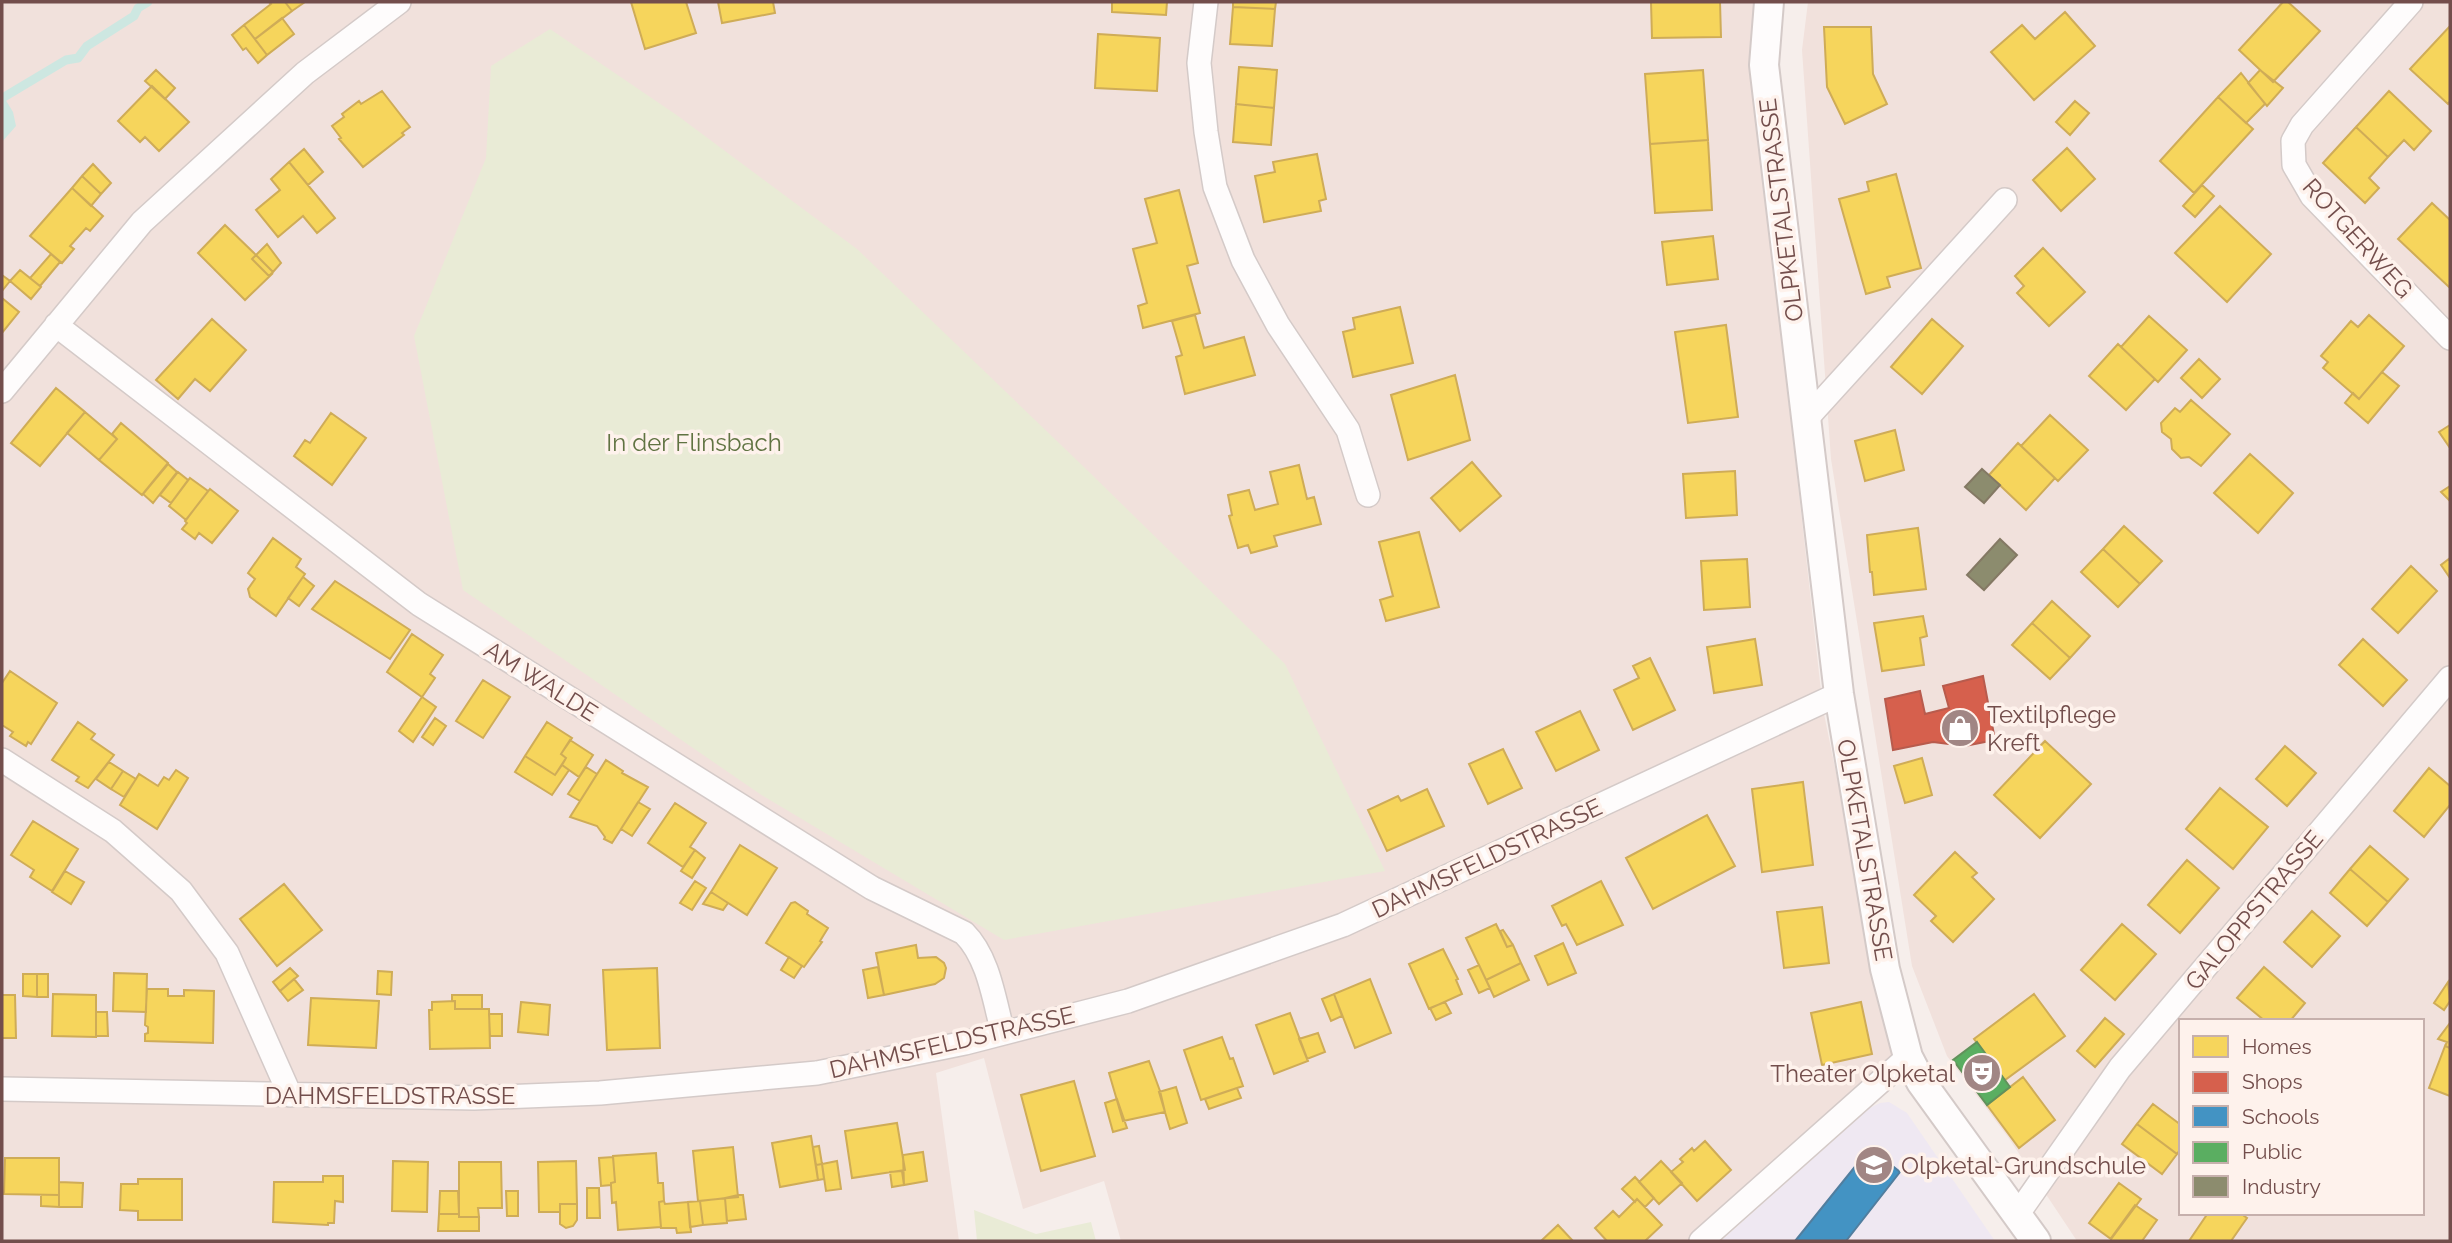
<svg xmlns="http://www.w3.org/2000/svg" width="2452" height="1243" font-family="Raleway,sans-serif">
	<rect width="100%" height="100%" fill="#f6eeeb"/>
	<path fill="#f1e1dc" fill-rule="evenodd" d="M2,2H1755L1751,62L1823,709L1895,1061L1700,1241H1121L1104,1181L1023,1209L984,1058L936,1073L959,1241H2Z
		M1808,2H2450V1241H2077L2008,1137L1947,1056L1912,966L1831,459L1802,50ZM2181,1021H2422V1213H2181Z"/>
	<path fill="#efe8f2" d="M1889,1102L1907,1113L1995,1241H1721L1870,1108L1880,1103Z"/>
	<path fill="#e9ebd6" d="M550,29L678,116L857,249L1084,467L1285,664L1385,871L1004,940L760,794L463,590L414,336L486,158L491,66Z
		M974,1210L1036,1234L1091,1222L1096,1241H977Z"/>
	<path fill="#cde7e1" d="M2,94L13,112L16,126L2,142Z"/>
	<path fill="#f6d55c" stroke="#cfac57" stroke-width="2" d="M269,2H285L292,11L255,39L244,25L271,4Z
		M285,2H305L292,11Z
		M631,2H686L696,33L645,49Z
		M718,2H773L775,13L722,23Z
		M1112,2H1167L1166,15L1112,12Z
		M1233,2H1276L1275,9L1233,7Z
		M1651,2H1720L1721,37L1652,38Z
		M2283,2H2288L2320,31L2273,82L2239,50Z
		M1233,7L1275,9L1272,46L1230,44Z
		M2065,12L2095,46L2034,100L1991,52L2022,25L2035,39Z
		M282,18L294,34L267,55L255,39Z
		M244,25L267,55L258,63L246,48L243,50L232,35Z
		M2450,26V101L2448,104L2410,69Z
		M1824,27H1871L1873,74L1887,104L1845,124L1827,87Z
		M1098,34L1160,38L1157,91L1095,88Z
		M1239,67L1277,70L1274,108L1236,104Z
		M156,70L175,88L165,99L145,81Z
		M1703,70L1708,140L1650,144L1645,74Z
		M2260,70L2283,88L2267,106L2248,83Z
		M2241,73L2265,104L2246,123L2218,97Z
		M152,86L189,122L159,151L145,137L140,142L118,121Z
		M382,91L410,127L402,133L404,135L363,167L339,139L341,138L332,126L344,117L342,114L359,101L361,104Z
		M2389,91L2431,131L2414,150L2404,140L2388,157L2356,127Z
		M2218,97L2253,129L2194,193L2160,161Z
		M2075,101L2089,113L2070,135L2056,122Z
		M1236,104L1274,108L1271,145L1233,142Z
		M2356,127L2388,157L2369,178L2379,188L2365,203L2323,163Z
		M1708,140L1712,210L1655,213L1650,144Z
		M2067,148L2095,179L2061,211L2033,180Z
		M304,149L323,172L308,185L289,162Z
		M1317,154L1326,199L1319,201L1321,211L1264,222L1255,176L1275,172L1273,162Z
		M289,162L335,218L317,233L303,216L278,237L256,210L280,190L271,179Z
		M93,164L111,183L101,194L82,176Z
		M1896,174L1921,268L1887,277L1890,287L1866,294L1839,199L1869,191L1867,182Z
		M82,176L101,194L91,206L72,188Z
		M2202,185L2214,196L2195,217L2183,206Z
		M72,188L103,216L90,231L86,228L70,246L74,249L62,263L30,236Z
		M1179,190L1198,263L1187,266L1200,313L1143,328L1138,306L1147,303L1133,249L1157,243L1145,199Z
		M2432,203L2450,220V288L2398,239Z
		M2220,206L2271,254L2227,302L2175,253Z
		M225,225L256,255L252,259L269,276L273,273L245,300L198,253Z
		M1713,236L1718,279L1667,285L1662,242Z
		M267,244L281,263L273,272L256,255Z
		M2043,248L2085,292L2049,326L2017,293L2024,286L2015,276Z
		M51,254L60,262L40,286L30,278Z
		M256,255L273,272L269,276L252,259Z
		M20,270L41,287L31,299L10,281Z
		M2,275L10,281L2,291Z
		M2,298L19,312L2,333Z
		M1400,307L1413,363L1353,377L1343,332L1355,329L1353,318Z
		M1195,315L1204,348L1244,337L1255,375L1185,394L1176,357L1182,355L1172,321Z
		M2369,315L2404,346L2359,399L2323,368L2328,362L2321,356L2351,321L2358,327Z
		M2149,316L2187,350L2158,382L2121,347Z
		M212,319L246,350L210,391L195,379L178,399L156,380Z
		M1932,319L1963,346L1922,394L1891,367Z
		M1726,325L1738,417L1688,423L1675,332Z
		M2118,344L2155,379L2126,410L2089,376Z
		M2199,359L2220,379L2202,398L2181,378Z
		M2382,372L2399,386L2368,423L2345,403L2353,393L2359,399Z
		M1455,375L1470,440L1408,460L1391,395Z
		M56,388L85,412L40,466L11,443Z
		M2191,400L2230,434L2201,466L2189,457L2181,458L2172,449L2171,439L2162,432L2161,423L2175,408L2180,412Z
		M85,412L117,439L99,460L67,433Z
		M331,413L366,438L332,485L294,456L305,440L310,443Z
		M2050,415L2088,450L2058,481L2021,446Z
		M121,423L168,463L142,495L99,460L117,439L112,434Z
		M2450,425V448L2439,432Z
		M1895,430L1904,470L1865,481L1855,441Z
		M2018,443L2055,478L2026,510L1989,475Z
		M2250,454L2293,493L2258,533L2214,493Z
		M1472,462L1501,496L1460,531L1431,498Z
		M168,464L177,472L153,503L143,494Z
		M1299,465L1307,499L1314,497L1321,524L1274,536L1277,546L1251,553L1248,545L1238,548L1229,516L1232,515L1228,495L1249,490L1255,510L1278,504L1270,472Z
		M1735,471L1737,515L1686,518L1683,474Z
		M178,472L188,480L171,503L160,495Z
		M190,478L208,491L186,520L169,506Z
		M2450,486V501L2441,492Z
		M210,489L238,511L212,543L199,533L195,539L182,529L187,523L185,521Z
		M2124,526L2162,561L2140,584L2103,549Z
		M1918,528L1926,589L1874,595L1872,572H1870L1867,535Z
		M1419,532L1439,607L1386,621L1380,600L1393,596L1379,542Z
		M273,538L301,559L296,567L305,574L276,616L250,597L248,589L255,579L248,573Z
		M2103,549L2140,584L2118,607L2081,572Z
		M2450,558V578L2441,565Z
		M1747,559L1750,607L1704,610L1701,561Z
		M2411,566L2437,591L2398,633L2372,609Z
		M303,577L314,586L299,606L288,598Z
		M335,581L410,630L390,659L312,609Z
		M2052,601L2090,636L2070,658L2032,623Z
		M1923,616L1927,636L1920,638L1924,665L1882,671L1874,623Z
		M2032,623L2070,658L2050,679L2012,645Z
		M412,634L443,655L430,674L435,678L422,697L387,672Z
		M1755,639L1762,685L1714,693L1707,647Z
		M2363,639L2407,680L2383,706L2339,665Z
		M1650,658L1675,710L1633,730L1614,690L1639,678L1633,666Z
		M10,671L57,703L31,744L28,742L26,746L10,736L13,732L2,725V683Z
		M483,680L510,697L483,738L456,721Z
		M422,697L436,707L413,742L399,731Z
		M1580,711L1599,750L1556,771L1536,732Z
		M435,718L446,726L433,745L422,737Z
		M78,722L95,734L91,739L114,755L88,788L76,781L79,777L52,760Z
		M547,722L572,738L561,754L566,758L555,775L525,756Z
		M570,740L593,755L579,777L562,765L566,758L561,754Z
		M2045,741L2091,784L2040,838L1994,795Z
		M2285,746L2316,773L2287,806L2256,779Z
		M1503,749L1522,788L1488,804L1469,764Z
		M525,756L555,775L562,765L569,770L552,795L515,772Z
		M1922,758L1932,795L1905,803L1894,766Z
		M606,760L623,771L622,773L648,787L612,843L604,839L605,837L597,826L570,817Z
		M109,762L123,771L111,789L96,779Z
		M586,767L597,774L580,801L568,794Z
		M2429,768L2450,786V805L2424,837L2394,811Z
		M176,770L188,778L157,829L120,805L139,774L158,786L164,777L169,780Z
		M123,771L136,779L124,797L111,789Z
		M1803,782L1813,865L1762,872L1752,789Z
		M2220,788L2268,827L2233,869L2186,829Z
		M1427,789L1444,826L1387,851L1368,810L1398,796L1401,801Z
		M638,802L650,809L632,836L621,829Z
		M675,803L706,823L690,847L695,850L683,867L648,843Z
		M1707,815L1735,866L1653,909L1626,858Z
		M33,821L78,849L52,891L30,877L34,870L11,855Z
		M740,845L777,868L747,915L711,892Z
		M2370,846L2408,879L2388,902L2350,869Z
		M695,850L705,858L692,878L681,871Z
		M1955,852L1977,873L1972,877L1994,899L1953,942L1931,921L1936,916L1914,895Z
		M2187,860L2219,888L2180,933L2148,905Z
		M2350,869L2388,902L2367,926L2330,893Z
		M65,871L84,882L71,904L52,892Z
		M695,881L706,888L692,910L680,903Z
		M1601,881L1623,925L1577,945L1566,924L1562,926L1552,906Z
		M284,884L322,930L277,966L240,919Z
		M711,892L728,903L723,910L703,904Z
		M795,902L808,911L807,914L828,928L820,941L822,942L804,967L766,943L791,903Z
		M1822,907L1829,963L1784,968L1777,912Z
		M2312,911L2340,936L2312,967L2284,942Z
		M1496,924L1507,947L1513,945L1521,963L1486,980L1466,938Z
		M2122,924L2156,954L2115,1000L2081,970Z
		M1503,930L1513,945L1507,947L1500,931Z
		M1563,943L1576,973L1548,985L1535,956Z
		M916,945L918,958L936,957L944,963L946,968L944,978L935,984L884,995L876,953Z
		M1443,949L1458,979L1456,980L1462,994L1429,1009L1409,964Z
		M789,957L802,966L794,978L781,970Z
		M1521,963L1529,980L1494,997L1486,980Z
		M1479,965L1490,988L1479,993L1468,970Z
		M878,967L884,995L868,998L863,970Z
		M2264,967L2305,1003L2290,1021H2265L2237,998Z
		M290,968L298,976L280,991L273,982Z
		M657,968L660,1048L607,1050L603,970Z
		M378,971L392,972L391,995L377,994Z
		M114,973L147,974L146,1012L113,1011Z
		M23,974H37V997L23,996Z
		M37,974H48V997H37Z
		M294,979L303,990L288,1001L280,991Z
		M1370,979L1391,1033L1355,1048L1334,994Z
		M2448,982L2450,1001L2444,1010L2434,1003Z
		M147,989H168V996H184V990L214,991L213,1043L145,1041V1034L148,1033V1027L145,1025Z
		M53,994L96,995V1037L52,1036Z
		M1334,994L1342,1016L1331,1021L1322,999Z
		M2034,994L2065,1036L2005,1080L1974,1039Z
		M2,995H15L16,1038H2Z
		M452,995H482V1009H455V1001H452Z
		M311,998L379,1001L376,1048L308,1045Z
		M455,1001V1009H489L490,1048L430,1049L429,1010H432V1002Z
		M521,1002L550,1005L548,1035L518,1032Z
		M1445,1002L1451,1013L1436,1020L1430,1008Z
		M1861,1002L1872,1054L1822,1065L1811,1013Z
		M96,1012H107L108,1036H96Z
		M1290,1013L1308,1061L1274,1074L1256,1025Z
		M489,1014H502V1036H490Z
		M2105,1018L2124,1034L2095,1067L2077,1051Z
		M2450,1023V1048L2445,1046L2447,1042L2438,1039Z
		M1318,1033L1325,1052L1307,1059L1299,1039Z
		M1222,1037L1230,1059L1233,1058L1243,1086L1201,1100L1184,1050Z
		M2445,1046L2450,1048V1096L2429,1088Z
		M1149,1061L1160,1091L1165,1112L1123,1121L1109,1073Z
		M2023,1077L2055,1120L2019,1148L1987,1105Z
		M1074,1081L1095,1156L1041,1171L1021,1095Z
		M1176,1087L1187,1123L1170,1129L1159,1092Z
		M1237,1088L1241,1098L1209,1109L1205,1099Z
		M1117,1099L1127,1128L1113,1132L1105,1103Z
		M2153,1104L2181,1125V1148L2177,1154L2137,1124Z
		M897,1123L905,1170L852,1178L845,1131Z
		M2137,1124L2177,1154L2162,1174L2122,1144Z
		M811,1136L818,1180L780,1187L772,1143Z
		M1705,1141L1731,1170L1697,1201L1671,1172L1683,1162L1680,1159L1692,1148L1694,1151Z
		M819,1146L822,1164L816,1165L813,1147Z
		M733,1147L738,1197L698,1201L693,1151Z
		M923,1152L927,1181L904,1185L903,1155Z
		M656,1153L658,1183H663L664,1201L659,1202L661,1227L618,1230L616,1202L612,1203L611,1185V1183L615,1182L613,1156Z
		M613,1157L615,1182L611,1183V1185L601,1186L599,1158Z
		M5,1158H59V1195L4,1194Z
		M393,1161L428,1162L427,1212L392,1211Z
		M576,1161L577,1204H560V1212H539L538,1162Z
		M837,1161L841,1189L826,1191L822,1164Z
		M1661,1161L1682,1183L1659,1204L1639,1182Z
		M459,1162H501L502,1208H478L479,1217H459Z
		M822,1164L824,1179L818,1180L816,1165Z
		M902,1171L904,1185L892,1187L890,1172Z
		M323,1176H343V1202L335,1201L334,1223H328V1225L273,1222L274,1182H323Z
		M1635,1177L1654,1198L1645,1207L1637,1199L1635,1202L1622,1189Z
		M138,1179H182V1220H138V1211L120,1210L121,1184H138Z
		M59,1182L83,1183L82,1207H59Z
		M2119,1183L2141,1199L2111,1239L2089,1223Z
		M587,1188H599L600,1218H587Z
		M440,1191H458L459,1214H439Z
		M506,1191H518V1216H507Z
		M41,1195H59V1207L41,1206Z
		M738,1195H743L746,1219L727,1221L725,1198Z
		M725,1198L727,1223L703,1225L700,1201Z
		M1637,1199L1662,1225L1645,1241H1607L1595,1228L1613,1211L1619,1217Z
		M664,1201L665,1204L688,1202L691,1232L677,1233L676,1228H661L659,1202Z
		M700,1201L703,1225L690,1227L688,1202Z
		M560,1204H577V1220L573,1226L566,1228L560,1224Z
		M2135,1205L2157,1220L2142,1241H2109Z
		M2208,1213H2240L2247,1218L2231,1241H2189Z
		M439,1214H459V1217H479V1231H438Z
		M1558,1225L1573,1241H1541Z"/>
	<path fill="#d6604d" stroke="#b85b4d" stroke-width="2" d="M1983,676L1995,740L1965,746L1933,742L1893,750L1885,699L1920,691L1925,714L1949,708L1943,686Z"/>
	<path fill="#4393c3" stroke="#517e9f" stroke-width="2" d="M1870,1148L1900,1172L1846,1241H1795Z"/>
	<path fill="#5aae61" stroke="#62915b" stroke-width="2" d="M1977,1042L2010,1087L1987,1105L1953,1060Z"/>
	<path fill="#8c8c6e" stroke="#847964" stroke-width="2" d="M1982,469L2000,485L1984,503L1965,487Z
		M2000,539L2017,555L1984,590L1967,575Z"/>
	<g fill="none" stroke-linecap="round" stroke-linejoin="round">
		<path stroke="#cde7e1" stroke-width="9" d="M4,97L66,60L78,58L87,46L134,16L138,8L148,2"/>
		<defs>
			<path id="minor" d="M1206,2L1199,63L1206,132L1215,187L1243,260L1278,325L1348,430L1368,495
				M2411,2L2302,125L2293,141L2294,165L2312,196L2450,338
				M56,325L419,604L872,888L964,933C989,958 994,1000 1003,1033
				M2,391L142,222L305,73L399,2
				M1807,418L2005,200
				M2,760L113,831L181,891L227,953L290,1095
				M2,1089L474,1098L600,1093L817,1073L965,1043L1128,1001L1343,925L1839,694
				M2017,1215L2120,1068L2450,678
				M1701,1241L1908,1057"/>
			<path id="tertiary" d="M1769,2L1764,65L1839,694L1885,969L1908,1057L1921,1082L2036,1241"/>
		</defs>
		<use href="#minor" stroke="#d4cac8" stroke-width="26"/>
		<use href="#tertiary" stroke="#d4cac8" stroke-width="32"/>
		<use href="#minor" stroke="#fefcfc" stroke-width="23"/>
		<use href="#tertiary" stroke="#fefcfc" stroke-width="28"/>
	</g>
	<defs>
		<symbol id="shop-disc" viewBox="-11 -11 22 22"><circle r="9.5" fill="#a18684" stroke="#fef2ec"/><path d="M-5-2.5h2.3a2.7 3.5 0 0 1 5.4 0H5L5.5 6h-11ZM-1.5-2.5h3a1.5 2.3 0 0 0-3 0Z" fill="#fff"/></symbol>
		<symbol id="theatre-disc" viewBox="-11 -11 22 22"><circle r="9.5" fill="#a18684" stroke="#fef2ec"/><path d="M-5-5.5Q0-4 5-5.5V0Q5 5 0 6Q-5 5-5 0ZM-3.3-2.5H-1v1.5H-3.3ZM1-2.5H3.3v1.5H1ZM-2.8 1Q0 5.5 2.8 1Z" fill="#fff"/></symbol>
		<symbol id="school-disc" viewBox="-11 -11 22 22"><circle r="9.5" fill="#a18684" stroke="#fef2ec"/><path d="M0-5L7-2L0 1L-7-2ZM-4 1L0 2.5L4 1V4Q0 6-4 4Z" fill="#fff"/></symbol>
	</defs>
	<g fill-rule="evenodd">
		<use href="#shop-disc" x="1938" y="706" width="44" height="44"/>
		<use href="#theatre-disc" x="1960" y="1051" width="44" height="44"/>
		<use href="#school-disc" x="1852" y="1143" width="44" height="44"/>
	</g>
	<g text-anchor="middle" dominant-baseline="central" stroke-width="7" stroke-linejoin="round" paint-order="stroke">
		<g font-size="24" fill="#734e4c" stroke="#fef2ec">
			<text transform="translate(1781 210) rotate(-97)">OLPKETALSTRASSE</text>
			<text transform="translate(2358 238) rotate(48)">ROTGERWEG</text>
			<text transform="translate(541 681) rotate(32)">AM WALDE</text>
			<text transform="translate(1865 850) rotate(80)">OLPKETALSTRASSE</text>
			<text transform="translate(1487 858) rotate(-25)">DAHMSFELDSTRASSE</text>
			<text transform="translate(2254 910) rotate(-50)">GALOPPSTRASSE</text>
			<text transform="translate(952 1042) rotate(-13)">DAHMSFELDSTRASSE</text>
			<text x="390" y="1095">DAHMSFELDSTRASSE</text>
		</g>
		<g font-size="24" fill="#607342" stroke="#fef2ec">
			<text x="694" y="442">In der Flinsbach</text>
		</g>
		<g font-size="24" fill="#734e4c" stroke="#fef2ec" text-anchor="start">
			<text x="1987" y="714">Textilpflege<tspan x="1987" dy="28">Kreft</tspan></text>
			<text x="1955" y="1073" text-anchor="end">Theater Olpketal</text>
			<text x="1901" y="1165">Olpketal-Grundschule</text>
		</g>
	</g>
	<rect width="2452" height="1243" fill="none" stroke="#734e4c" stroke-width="7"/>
	<rect x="2179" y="1019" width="245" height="196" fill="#fef2ec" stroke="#c6b0ac" stroke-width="2"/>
	<rect x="2193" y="1036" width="35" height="21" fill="#f6d55c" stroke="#c6b0ac" stroke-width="2"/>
	<text x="2242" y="1054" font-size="21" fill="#734e4c">Homes</text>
	<rect x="2193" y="1072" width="35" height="21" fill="#d6604d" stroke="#c6b0ac" stroke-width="2"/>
	<text x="2242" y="1089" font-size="21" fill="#734e4c">Shops</text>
	<rect x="2193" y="1106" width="35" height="21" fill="#4393c3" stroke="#c6b0ac" stroke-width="2"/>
	<text x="2242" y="1124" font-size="21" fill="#734e4c">Schools</text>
	<rect x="2193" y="1142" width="35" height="21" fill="#5aae61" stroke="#c6b0ac" stroke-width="2"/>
	<text x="2242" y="1159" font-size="21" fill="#734e4c">Public</text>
	<rect x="2193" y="1176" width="35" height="21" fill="#8c8c6e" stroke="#c6b0ac" stroke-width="2"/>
	<text x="2242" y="1194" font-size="21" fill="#734e4c">Industry</text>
</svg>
